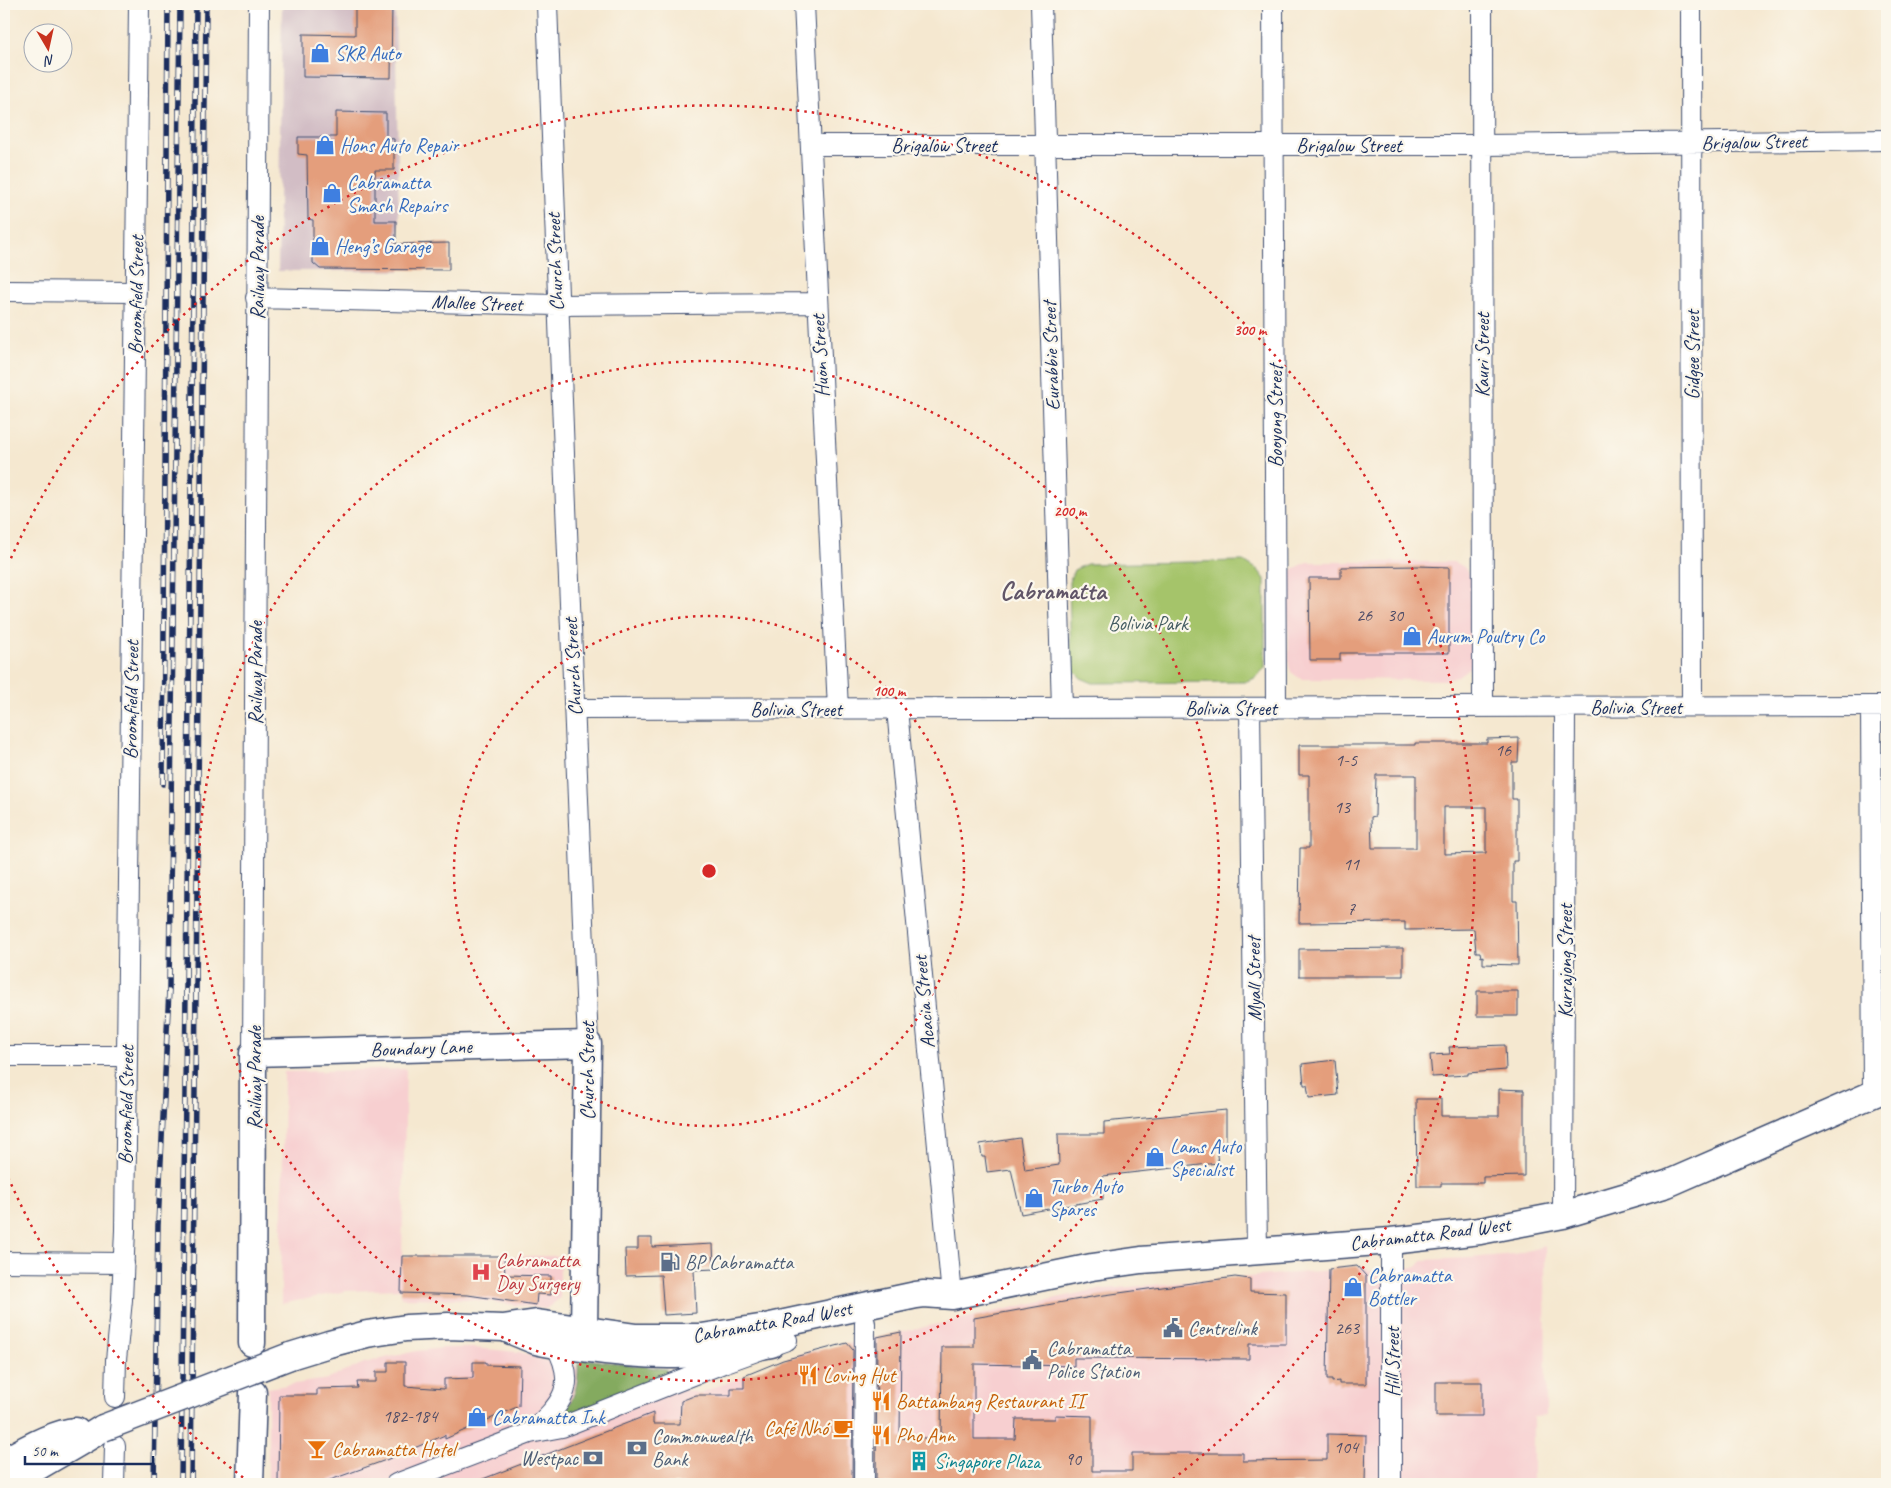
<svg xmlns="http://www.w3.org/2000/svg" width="1891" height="1488" font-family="Caveat,sans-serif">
	<rect width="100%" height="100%" fill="#fbf7ec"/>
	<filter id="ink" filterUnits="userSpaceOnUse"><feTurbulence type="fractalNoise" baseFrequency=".02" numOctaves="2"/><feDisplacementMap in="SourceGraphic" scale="10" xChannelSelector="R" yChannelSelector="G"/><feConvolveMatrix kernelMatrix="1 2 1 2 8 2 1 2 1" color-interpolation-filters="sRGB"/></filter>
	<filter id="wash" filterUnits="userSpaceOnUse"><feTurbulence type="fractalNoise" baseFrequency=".0096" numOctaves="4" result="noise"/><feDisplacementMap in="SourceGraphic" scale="20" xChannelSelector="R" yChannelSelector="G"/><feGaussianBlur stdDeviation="1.12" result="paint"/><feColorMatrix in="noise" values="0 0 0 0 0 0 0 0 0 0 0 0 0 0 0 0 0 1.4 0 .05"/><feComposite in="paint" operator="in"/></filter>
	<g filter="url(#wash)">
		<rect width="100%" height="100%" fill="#f5e8d0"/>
		<path fill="#f7cfd0" d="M1308,562H1455L1464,567L1473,580L1472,660L1470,667L1458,676L1446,680L1302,679L1298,677L1291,672L1289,665L1288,580L1293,569Z
			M406,1069L402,1256H560V1298L546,1309L468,1299L401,1298V1289L346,1291L281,1304L284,1072Z
			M1545,1246L1546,1416L1533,1417V1484H268V1388L328,1379L364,1363L416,1351L443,1348H474L520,1352L543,1360L700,1393L801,1354L1094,1290L1366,1267L1370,1271L1417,1267L1423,1260L1470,1258L1515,1254Z"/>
		<path fill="#d2bdc5" d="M282,4H395L400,271H278Z"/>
		<path fill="#a5c46b" stroke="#607a64" d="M1244,561L1258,570L1265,579V668L1255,678L1244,682L1093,683L1081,678L1071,668L1069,582L1074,570L1087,564Z"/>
		<path fill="#84aa5f" stroke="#506c5e" d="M583,1359L666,1369L668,1380L568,1420L564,1415C574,1398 579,1383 578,1364Z"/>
		<g id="blocks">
			<path fill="#e49e7c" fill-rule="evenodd" d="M355,4H392L391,78L303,77V34L355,35Z
				M336,112L386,113V138L394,139V170H375V221H396V244L449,243V270L320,269L313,263V220L308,219L307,155L298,154V137H336Z
				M1418,566L1449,567V653H1340V660H1310L1309,578H1341V567Z
				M1519,738L1518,762H1512V799H1517V861H1513V901H1517L1518,965L1483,964V956L1481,957L1480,952H1476L1474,929L1405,930V922L1299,923L1300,848H1309V775H1299V745H1415V743H1487V739ZM1376,775H1416V848H1372L1371,817L1375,816ZM1444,807H1486V853L1444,854Z
				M1403,948V976H1299V949Z
				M1477,991H1518V1016H1477Z
				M1505,1045L1506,1070L1468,1073V1075L1432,1077L1430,1055L1450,1054L1449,1047Z
				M1335,1060L1338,1095L1309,1098L1307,1085H1304L1302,1064Z
				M1499,1089L1524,1090V1176L1483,1177V1183H1441V1186H1417L1416,1099H1441V1116H1499Z
				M1226,1110V1146L1216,1147L1218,1163L1103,1176V1199L1021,1214L1011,1169L987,1172L985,1157H982L980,1144L1020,1138L1025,1170L1059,1165L1058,1134H1104V1122Z
				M638,1238H652V1247L713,1244L714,1269L694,1270L696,1313L664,1315L661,1275L626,1276L625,1249H638Z
				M402,1256H504L505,1275L551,1276V1295L537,1294L536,1305L468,1295L401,1293Z
				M1357,1266L1366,1276V1384H1339V1381L1332,1382V1379H1327L1329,1269Z
				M1235,1277L1250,1279V1292L1286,1293V1344H1249V1359L1074,1358V1366L974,1364V1439H1015L1016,1419H1055V1415L1092,1416V1471H1132V1453H1243V1461L1327,1460V1434L1366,1435L1365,1484H876L877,1337L901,1332L900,1438H941L942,1347H974V1318L1097,1296Z
				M847,1343L853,1350L852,1484H470L653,1413V1424H680L681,1401L696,1395H731V1388H744V1376L783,1360Z
				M388,1362H405V1386L444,1389V1379L473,1378V1362H486V1365L520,1366L519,1406L445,1439V1435L386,1460L319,1484H278L279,1395H317V1389L358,1388L357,1382H376V1372H388Z
				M1436,1382H1482V1416H1436Z"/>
		</g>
	</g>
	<g filter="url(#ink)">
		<use href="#blocks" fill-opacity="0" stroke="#3c4b6f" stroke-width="1"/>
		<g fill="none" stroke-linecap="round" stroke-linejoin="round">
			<defs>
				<path id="minor" d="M547,4C558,351 575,697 588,1044
					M804,4L838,709
					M1041,4L1062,708
					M1273,4L1276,708
					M1482,4L1483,706
					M1691,4L1692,706
					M811,145H1483L1887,140
					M4,291L136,292
					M256,298L556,305L817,303
					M1871,706L1873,1094
					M1250,708L1257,1251
					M575,709L1887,706
					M897,709L952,1296
					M253,1053L259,4
					M4,1056H127
					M1563,1215L1565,707
					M4,1262L124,1263
					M115,1397L116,1360L122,1300L125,1230L139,4
					M530,1433C562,1404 579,1386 555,1344
					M114,1484L115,1446
					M396,1484L530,1433L562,1427L726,1362L787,1340
					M864,1484L865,1323
					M1391,1484V1241"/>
				<path id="major" d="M504,1328C515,1332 525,1337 536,1341C550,1345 567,1346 581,1348C649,1358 703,1358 771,1344
					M252,1343L253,1053L588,1044L584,1330
					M290,1356L329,1344L367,1334L406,1328L448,1326L503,1328L537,1323L636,1337H702L766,1327L916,1295L924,1294L952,1296L1092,1267L1141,1260L1391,1241L1480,1231L1563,1215L1667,1184L1887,1088
					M4,1462C23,1450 54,1433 76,1431
					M10,1484C40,1464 72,1448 103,1428
					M250,1484L253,1393"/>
			</defs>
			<use href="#minor" stroke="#3c4b6f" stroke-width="22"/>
			<use href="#major" stroke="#3c4b6f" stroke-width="29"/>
			<use href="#minor" stroke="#fff" stroke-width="20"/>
			<use href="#major" stroke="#fff" stroke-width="26"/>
			<defs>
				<path id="rail" d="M163,784L168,4
					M154,1484L158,1225L169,989L180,4
					M181,1484L196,4
					M191,1484L206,4"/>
			</defs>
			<use href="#rail" stroke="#1b2f5e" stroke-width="5.5"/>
			<use href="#rail" stroke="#fbf7ec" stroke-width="4" stroke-dasharray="11" stroke-linecap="butt"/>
			<defs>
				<path id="major-bridge" d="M103,1428L290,1356"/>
			</defs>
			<use href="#major-bridge" stroke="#3c4b6f" stroke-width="29" stroke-linecap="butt"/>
			<use href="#major-bridge" stroke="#fff" stroke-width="26"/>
		</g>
	</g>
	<g fill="none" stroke="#d62828" stroke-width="2.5" stroke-dasharray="2.5 5">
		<circle cx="709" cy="871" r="255"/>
		<circle cx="709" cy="871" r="510"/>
		<path d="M249 1482A765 765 0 0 1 5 1170M5 572A765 765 0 1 1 1169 1482"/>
	</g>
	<defs>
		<symbol id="shop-bare" viewBox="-9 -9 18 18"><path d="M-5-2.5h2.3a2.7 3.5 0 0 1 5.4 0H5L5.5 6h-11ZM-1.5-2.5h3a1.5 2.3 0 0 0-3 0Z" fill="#3f7fe0" stroke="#fbf7ec" stroke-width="2.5" paint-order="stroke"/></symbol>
		<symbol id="fuel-bare" viewBox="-9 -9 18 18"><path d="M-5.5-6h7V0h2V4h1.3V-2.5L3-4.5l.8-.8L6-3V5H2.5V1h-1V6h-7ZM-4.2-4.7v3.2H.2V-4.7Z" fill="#5c6f8a" stroke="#fbf7ec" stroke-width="2.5" paint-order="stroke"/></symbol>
		<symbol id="hospital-bare" viewBox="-9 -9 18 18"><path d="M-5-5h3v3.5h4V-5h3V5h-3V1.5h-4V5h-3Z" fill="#e0444e" stroke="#fbf7ec" stroke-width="2.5" paint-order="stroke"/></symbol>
		<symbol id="civic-bare" viewBox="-9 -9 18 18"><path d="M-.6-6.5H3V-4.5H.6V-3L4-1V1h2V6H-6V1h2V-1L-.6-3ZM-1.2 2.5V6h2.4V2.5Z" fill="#5c6f8a" stroke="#fbf7ec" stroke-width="2.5" paint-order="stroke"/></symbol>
		<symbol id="restaurant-bare" viewBox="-9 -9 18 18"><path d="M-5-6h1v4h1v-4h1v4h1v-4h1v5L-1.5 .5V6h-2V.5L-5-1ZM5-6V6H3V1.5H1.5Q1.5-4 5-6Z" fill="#e8710a" stroke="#fbf7ec" stroke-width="2.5" paint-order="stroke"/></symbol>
		<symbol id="cafe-bare" viewBox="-9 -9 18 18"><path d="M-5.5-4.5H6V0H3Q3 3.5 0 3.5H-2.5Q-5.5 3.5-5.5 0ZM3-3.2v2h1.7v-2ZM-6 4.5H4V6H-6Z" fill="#e8710a" stroke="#fbf7ec" stroke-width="2.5" paint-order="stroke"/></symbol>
		<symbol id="bank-bare" viewBox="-9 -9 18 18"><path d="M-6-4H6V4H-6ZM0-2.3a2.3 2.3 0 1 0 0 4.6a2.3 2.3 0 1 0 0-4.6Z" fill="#5c6f8a" stroke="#fbf7ec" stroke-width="2.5" paint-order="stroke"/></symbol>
		<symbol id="bar-bare" viewBox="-9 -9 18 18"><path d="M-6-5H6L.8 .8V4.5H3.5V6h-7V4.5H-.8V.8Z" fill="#e8710a" stroke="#fbf7ec" stroke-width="2.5" paint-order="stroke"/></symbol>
		<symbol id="building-bare" viewBox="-9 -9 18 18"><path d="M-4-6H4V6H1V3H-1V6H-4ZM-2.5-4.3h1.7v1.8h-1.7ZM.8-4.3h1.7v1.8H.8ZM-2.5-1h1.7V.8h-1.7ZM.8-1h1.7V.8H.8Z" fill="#0f9aa8" stroke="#fbf7ec" stroke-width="2.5" paint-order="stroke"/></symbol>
	</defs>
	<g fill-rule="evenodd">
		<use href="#shop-bare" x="306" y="39" width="28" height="28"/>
		<use href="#shop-bare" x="311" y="131" width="28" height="28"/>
		<use href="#shop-bare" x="318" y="179" width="28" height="28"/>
		<use href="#shop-bare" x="306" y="232" width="28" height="28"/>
		<use href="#shop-bare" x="1398" y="622" width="28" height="28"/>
		<use href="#shop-bare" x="1141" y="1143" width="28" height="28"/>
		<use href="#shop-bare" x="1020" y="1184" width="28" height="28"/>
		<use href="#fuel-bare" x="656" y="1248" width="28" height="28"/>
		<use href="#hospital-bare" x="467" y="1258" width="28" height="28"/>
		<use href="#shop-bare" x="1339" y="1273" width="28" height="28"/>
		<use href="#civic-bare" x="1159" y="1314" width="28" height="28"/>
		<use href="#civic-bare" x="1018" y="1346" width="28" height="28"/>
		<use href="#restaurant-bare" x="794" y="1361" width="28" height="28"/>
		<use href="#restaurant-bare" x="867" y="1387" width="28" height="28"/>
		<use href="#shop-bare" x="463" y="1403" width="28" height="28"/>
		<use href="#cafe-bare" x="829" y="1414" width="28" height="28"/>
		<use href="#restaurant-bare" x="867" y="1421" width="28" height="28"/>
		<use href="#bank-bare" x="623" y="1434" width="28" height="28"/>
		<use href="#bar-bare" x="303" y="1435" width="28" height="28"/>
		<use href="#bank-bare" x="579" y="1444" width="28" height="28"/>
		<use href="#building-bare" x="905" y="1447" width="28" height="28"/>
	</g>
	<g text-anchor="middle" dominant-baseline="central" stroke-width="4.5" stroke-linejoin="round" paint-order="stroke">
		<g font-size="18" fill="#4d4b66">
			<text x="1364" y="615">26</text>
			<text x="1395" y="615">30</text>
			<text x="1503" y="750">16</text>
			<text x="1346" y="760">1-5</text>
			<text x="1342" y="807">13</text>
			<text x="1351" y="864">11</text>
			<text x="1351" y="909">7</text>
			<text x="1347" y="1328">263</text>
			<text x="410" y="1416">182-184</text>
			<text x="1346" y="1447">104</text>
			<text x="1073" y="1459">90</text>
		</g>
		<g font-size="20" fill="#366cbe" stroke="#fbf7ec" text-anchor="start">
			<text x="335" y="53">SKR Auto</text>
			<text x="340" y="145">Hons Auto Repair</text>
			<text x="347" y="182">Cabramatta<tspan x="347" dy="23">Smash Repairs</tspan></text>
			<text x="335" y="246">Heng’s Garage</text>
			<text x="1427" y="636">Aurum Poultry Co</text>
			<text x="1170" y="1146">Lams Auto<tspan x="1170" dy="23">Specialist</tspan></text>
			<text x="1049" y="1186">Turbo Auto<tspan x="1049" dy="23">Spares</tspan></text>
			<text x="1368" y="1275">Cabramatta<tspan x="1368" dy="23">Bottler</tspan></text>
			<text x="492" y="1417">Cabramatta Ink</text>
		</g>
		<g font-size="20" fill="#1b2f5e" stroke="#fbf7ec">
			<text transform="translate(1754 142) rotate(-1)">Brigalow Street</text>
			<text x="944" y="145">Brigalow Street</text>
			<text x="1349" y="145">Brigalow Street</text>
			<text transform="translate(555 262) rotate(-92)">Church Street</text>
			<text transform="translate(257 268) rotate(-90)">Railway Parade</text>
			<text transform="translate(136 295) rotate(-89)">Broomfield Street</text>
			<text transform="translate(477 303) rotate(2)">Mallee Street</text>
			<text transform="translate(1482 355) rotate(-90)">Kauri Street</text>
			<text transform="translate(1692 355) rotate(-90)">Gidgee Street</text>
			<text transform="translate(820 356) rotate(-93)">Huon Street</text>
			<text transform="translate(1051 356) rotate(-92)">Eurabbie Street</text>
			<text transform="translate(1275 416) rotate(-90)">Booyong Street</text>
			<text transform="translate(573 667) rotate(-93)">Church Street</text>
			<text transform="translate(255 673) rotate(-90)">Railway Parade</text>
			<text transform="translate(131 700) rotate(-89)">Broomfield Street</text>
			<text x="1636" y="707">Bolivia Street</text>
			<text x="1231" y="708">Bolivia Street</text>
			<text x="796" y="709">Bolivia Street</text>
			<text transform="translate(1565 961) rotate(-90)">Kurrajong Street</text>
			<text transform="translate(1254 979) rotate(-91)">Myall Street</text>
			<text transform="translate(924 1002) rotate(-95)">Acacia Street</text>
			<text transform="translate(421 1048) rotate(-2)">Boundary Lane</text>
			<text transform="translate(587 1071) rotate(-90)">Church Street</text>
			<text transform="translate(254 1078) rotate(-90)">Railway Parade</text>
			<text transform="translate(126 1105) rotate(-89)">Broomfield Street</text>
			<text transform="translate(1430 1234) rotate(-7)">Cabramatta Road West</text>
			<text transform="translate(772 1322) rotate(-10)">Cabramatta Road West</text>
			<text transform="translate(1392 1362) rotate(-90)">Hill Street</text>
		</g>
		<g font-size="20" fill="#445c62" stroke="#fbf7ec">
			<text x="1148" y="623">Bolivia Park</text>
		</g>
		<g font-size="20" fill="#be3a42" stroke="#fbf7ec" text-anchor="start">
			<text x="496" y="1260">Cabramatta<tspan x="496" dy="23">Day Surgery</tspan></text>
		</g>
		<g font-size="20" fill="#4e5e75" stroke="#fbf7ec" text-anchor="start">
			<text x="685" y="1262">BP Cabramatta</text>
			<text x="1188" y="1328">Centrelink</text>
			<text x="1047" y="1348">Cabramatta<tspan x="1047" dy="23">Police Station</tspan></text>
			<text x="652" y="1436">Commonwealth<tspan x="652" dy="23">Bank</tspan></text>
			<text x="578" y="1458" text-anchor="end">Westpac</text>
		</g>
		<g font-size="20" fill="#c56008" stroke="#fbf7ec" text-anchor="start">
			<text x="823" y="1375">Loving Hut</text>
			<text x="896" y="1401">Battambang Restaurant II</text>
			<text x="828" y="1428" text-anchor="end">Café Nhó</text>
			<text x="896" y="1435">Pho Ann</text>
			<text x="332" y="1449">Cabramatta Hotel</text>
		</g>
		<g font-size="20" fill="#0d838f" stroke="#fbf7ec" text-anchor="start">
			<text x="934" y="1461">Singapore Plaza</text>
		</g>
		<g font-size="25" font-weight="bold" fill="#615668" stroke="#fbf7ec">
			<text x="1053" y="591">Cabramatta</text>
		</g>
	</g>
	<circle cx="709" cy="871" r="8" fill="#d62828" stroke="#fbf7ec" stroke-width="2.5"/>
	<g font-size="15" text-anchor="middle" font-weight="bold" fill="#d62828" stroke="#fbf7ec" stroke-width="4.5" stroke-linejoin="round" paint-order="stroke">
		<text x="1250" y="335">300 m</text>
		<text x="1070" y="516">200 m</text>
		<text x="889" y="696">100 m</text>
	</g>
	<rect width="1891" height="1488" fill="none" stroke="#fbf7ec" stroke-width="20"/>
	<g transform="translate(48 48) rotate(171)"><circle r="24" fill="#fbf7ec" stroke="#a1a7b3"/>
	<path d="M0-4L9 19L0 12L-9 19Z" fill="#c8321e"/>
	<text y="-8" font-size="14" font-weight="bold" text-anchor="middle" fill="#1b2f5e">N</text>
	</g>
	<path d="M25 1456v8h128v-8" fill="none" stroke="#1b2f5e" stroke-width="2.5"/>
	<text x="32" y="1456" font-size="15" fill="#1b2f5e" stroke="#fbf7ec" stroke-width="4" paint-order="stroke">50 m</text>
</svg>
